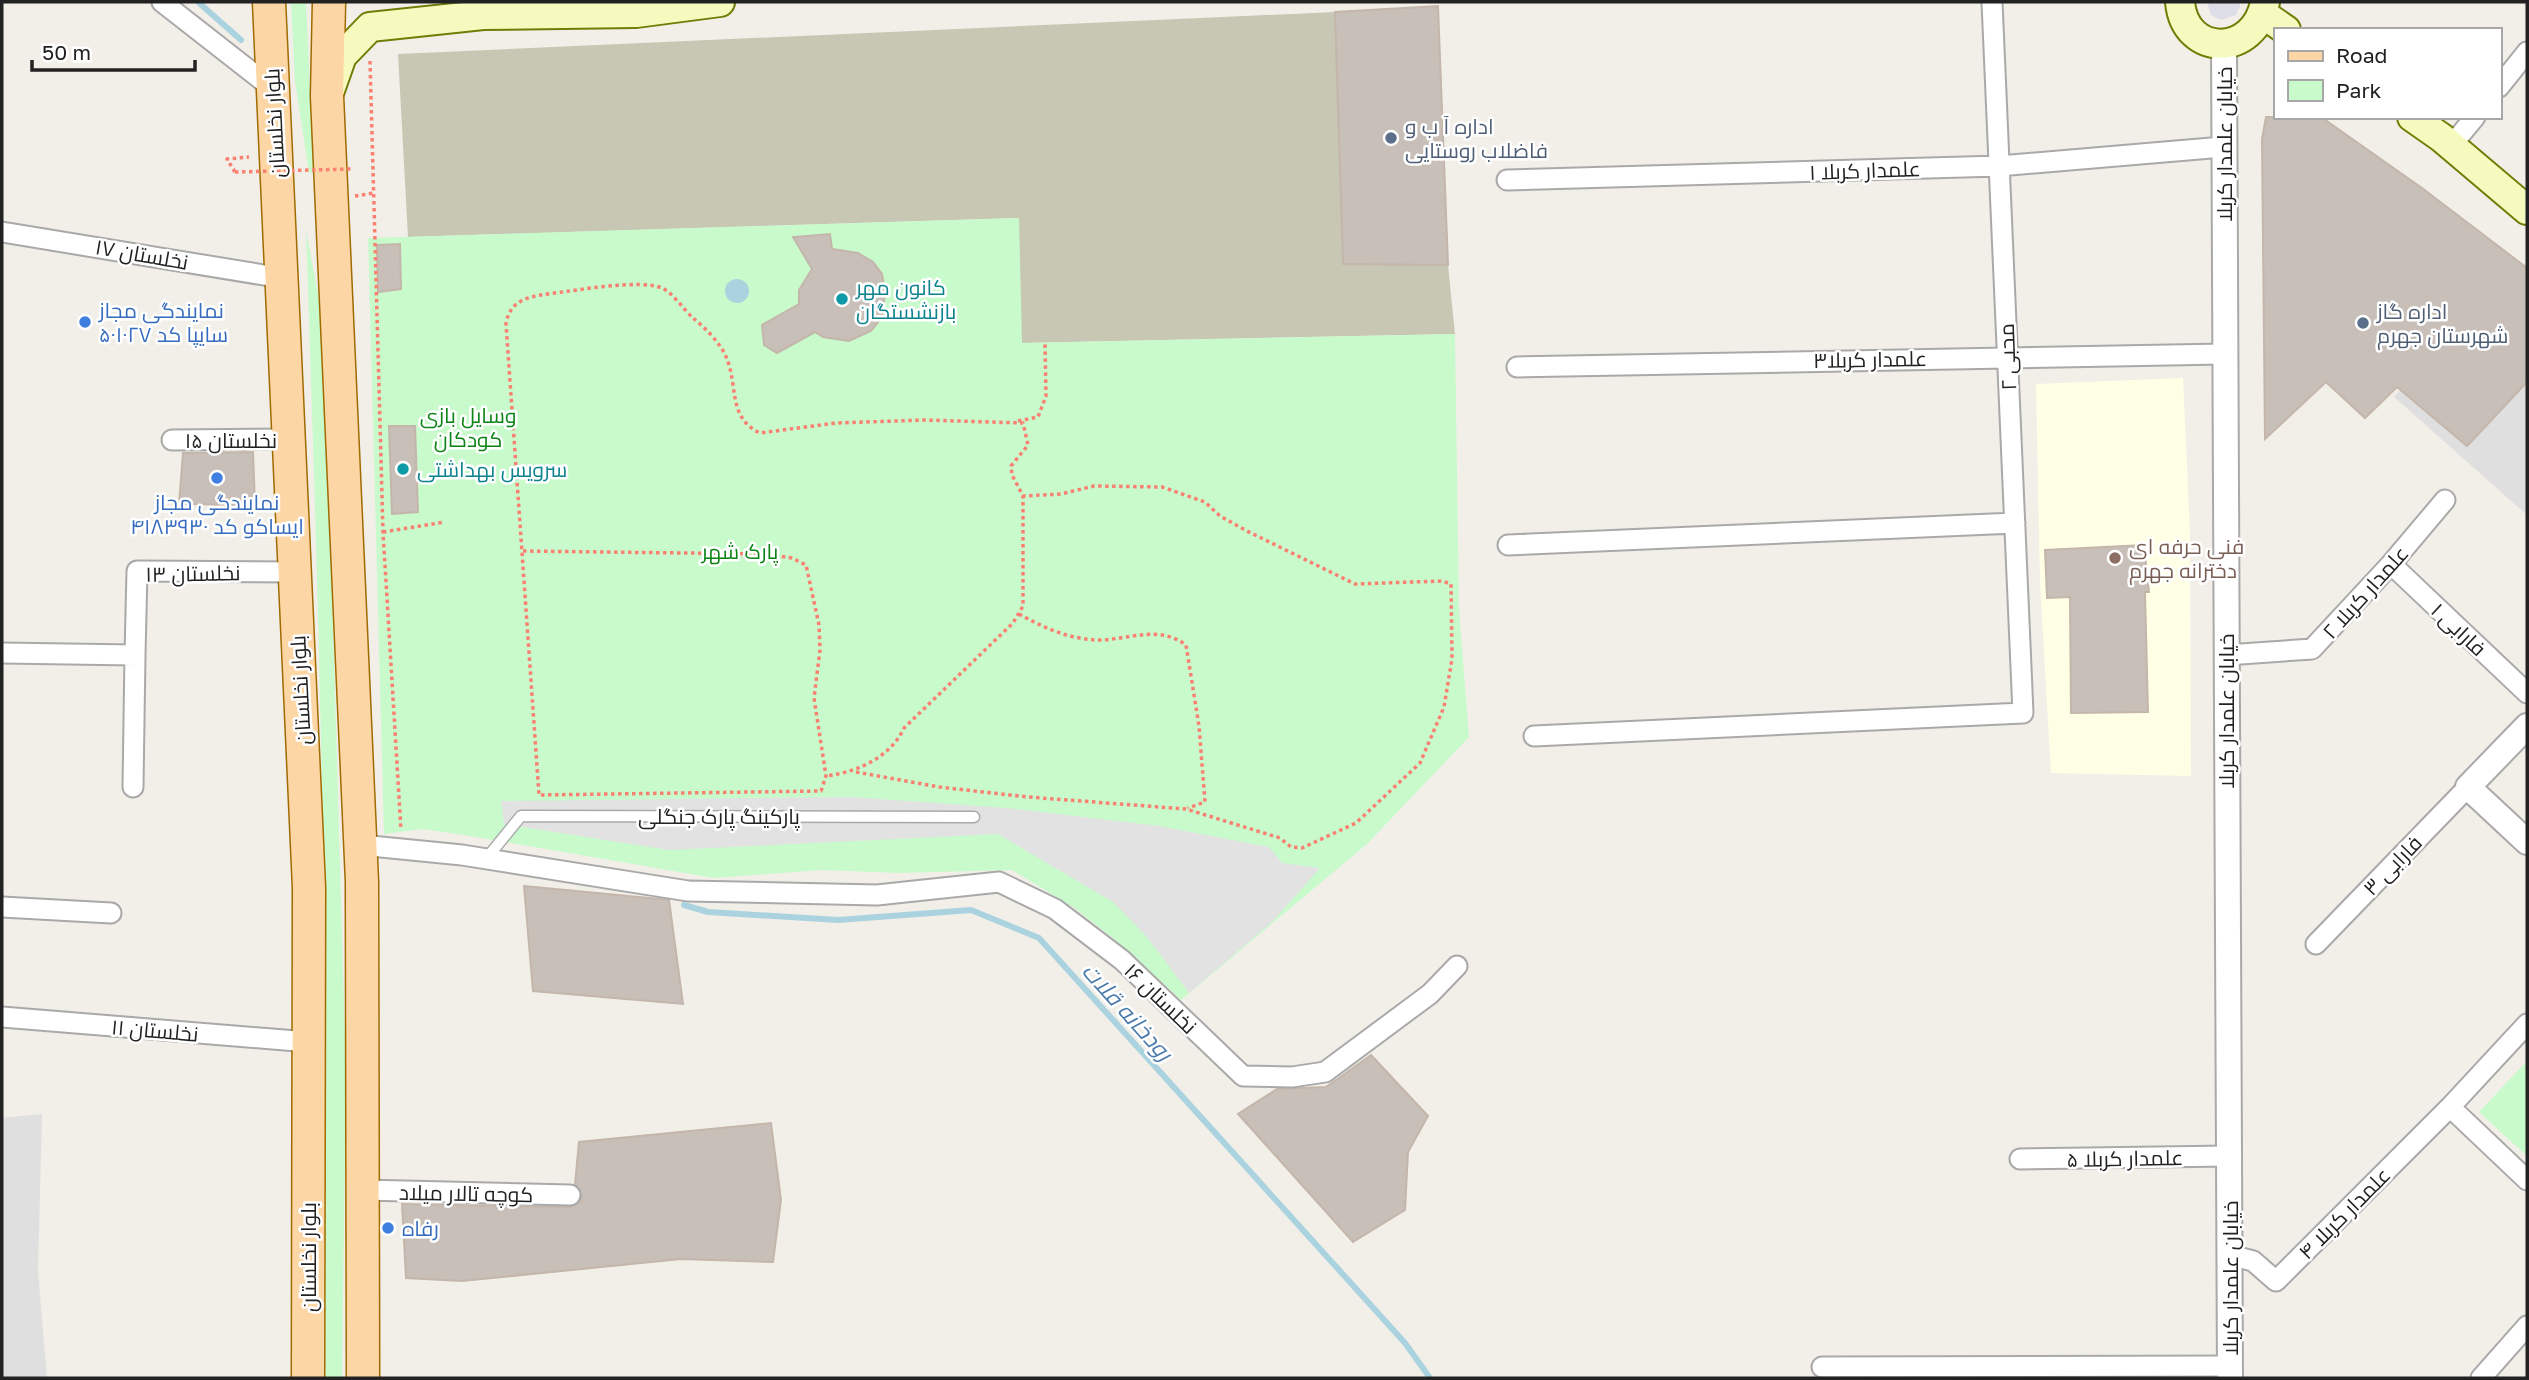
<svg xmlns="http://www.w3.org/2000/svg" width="2529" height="1380" font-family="'Golos Text',Cairo,sans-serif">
	<rect width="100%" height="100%" fill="#f2efe9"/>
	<path fill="#e0dfdf" d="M2527,262V515L2394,397Z
		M42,1114L38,1271L47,1378H2V1118Z"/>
	<path fill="#ffffe5" d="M2183,378L2190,533L2191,776L2051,773L2040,582L2036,384Z"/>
	<path fill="#c7c7b4" d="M1335,12L1343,264L1448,265L1455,334L1021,343L1018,218L408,237L398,54Z"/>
	<path fill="#c8facc" d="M291,2H306L314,173H309L295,81Z
		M1019,218L1022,343L1455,334L1459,609L1469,737L1367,844L1181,1000L1123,946L1073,907L1012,870L900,873L821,870L714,878L464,835L422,829L384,834L368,238Z
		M306,230L319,300L327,416L346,1073L342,1378H326L324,1361C330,984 319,607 306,230Z
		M2527,1061V1156L2479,1112Z"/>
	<path fill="#e2e2e2" d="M851,797L1008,808L1159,826L1269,847L1282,863L1320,868L1273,921L1189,993L1147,937L1113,902L998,834L669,850L504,824L501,801Z"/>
	<path fill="#dddde8" d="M2207,2H2240V6L2236,15L2221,20L2211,15Z"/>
	<path fill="#aad3df" d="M725 291a12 12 0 1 1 24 0a12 12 0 1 1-24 0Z"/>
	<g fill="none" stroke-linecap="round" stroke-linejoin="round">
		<path stroke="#aad3df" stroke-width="6" d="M198,2L241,40
			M684,905L708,912L838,920L971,910L1039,938L1405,1343L1430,1378"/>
	</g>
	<path fill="#c7bfb8" stroke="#c4b6ab" stroke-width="2" d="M1438,6L1448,265L1343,264L1335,12Z
		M2266,117H2321L2422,188L2527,268V382L2467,446L2397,387L2365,418L2326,382L2265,439L2262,139Z
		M830,234L832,249L858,253L873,262L882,274L885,293L882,317L871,331L849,341L823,337L815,332L777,353L764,345L762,325L799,304V290L812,269L793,237Z
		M400,244L401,289L378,292L377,245Z
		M389,426H415L418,512L392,514Z
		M253,452L255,505L179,504L183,453Z
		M2144,545L2149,592H2145L2148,712L2071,713L2070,597L2047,598L2045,550Z
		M524,886L669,900L683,1004L533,991Z
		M1371,1055L1428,1116L1408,1152L1405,1210L1353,1242L1238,1114L1277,1089L1326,1087Z
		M771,1123L781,1200L773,1262L681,1259L462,1281L406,1278L402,1204L570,1207L580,1202L582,1196L575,1184L579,1142Z"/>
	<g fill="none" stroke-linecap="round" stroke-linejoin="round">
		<defs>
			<path id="service" d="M486,859L521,816L974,817"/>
			<path id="minor" d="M162,2L272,88
				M2499,87L2527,52
				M2451,146L2475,117
				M1507,180L1999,166L2223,147
				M2,232L282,278
				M1517,367L2224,354
				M172,440L289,439
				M1508,545L2015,523
				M2391,564L2527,693
				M2,653L135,655L137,571L295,572
				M2226,655L2312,649L2391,564L2445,500
				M1534,736L2023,713L1992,2
				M133,787L135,655
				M361,845L462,855L688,891L877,895L999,882L1055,909L1122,960L1243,1076L1292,1077L1325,1072L1430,994L1457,966
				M2,907L111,913
				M2316,944L2468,787
				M2,1017L309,1042
				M2450,1107L2527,1180
				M2020,1159L2229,1156
				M363,1190L570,1195
				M2230,1255L2253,1261L2276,1281L2450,1107L2527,1024
				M1822,1367L2230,1366
				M2481,1378L2527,1326"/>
			<path id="tertiary" d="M2224,44L2230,1378
				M2527,726L2468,787L2527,842"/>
			<path id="secondary" d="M2180,2C2185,58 2255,57 2265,2
				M2263,14L2286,30
				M330,90L342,56L370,27L483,15L636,13L720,2
				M2412,117L2442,138L2527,210"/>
			<path id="primary" d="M269,2L309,888L308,1378
				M329,2L327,96L362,882L363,1378"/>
		</defs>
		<use href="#service" stroke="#a9a9a9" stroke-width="13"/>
		<use href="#minor" stroke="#a9a9a9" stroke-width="23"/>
		<use href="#tertiary" stroke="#a9a9a9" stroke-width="28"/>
		<use href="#secondary" stroke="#707d05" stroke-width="32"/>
		<use href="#primary" stroke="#a06b00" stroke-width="35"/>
		<path stroke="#fa8072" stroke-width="3.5" stroke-dasharray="3.5 3.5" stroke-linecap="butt" d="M370,61L383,532L401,830
			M235,172L227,159L249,157
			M355,196L374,193
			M1018,421L1038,417L1046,396L1045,343
			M383,532L445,522
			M523,551L766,554L792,558L806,565L819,625L820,650L814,698L826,776L821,791L539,795L506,324C510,298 532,296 555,293C578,290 641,279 662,288C673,293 684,310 693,318C705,328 721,343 727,359C738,387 728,418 760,433L836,423L925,420L1023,423L1028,445L1011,466L1012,475L1023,496V606L1013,623L904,728C890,758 857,772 826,776
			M1019,614C1044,628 1071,640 1101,640C1130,639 1159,625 1186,645L1199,726L1205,802L1188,808
			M856,772L939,787L1028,797L1186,809L1280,838L1291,847L1302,848L1356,823L1420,763L1444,707L1452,659L1451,584L1442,581L1355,584L1247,531L1220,516L1205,502L1162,487L1094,486L1061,494L1023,496"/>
		<use href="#service" stroke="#fff" stroke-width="10"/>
		<use href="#minor" stroke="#fff" stroke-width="19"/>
		<use href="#tertiary" stroke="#fff" stroke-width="24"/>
		<use href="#secondary" stroke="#f7fabf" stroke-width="28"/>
		<use href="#primary" stroke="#fcd6a4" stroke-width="32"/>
		<path stroke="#fa8072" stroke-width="3.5" stroke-dasharray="3.5 3.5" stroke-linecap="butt" d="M235,172L351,169"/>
	</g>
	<g fill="#5c6f8a" stroke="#fff" stroke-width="2.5">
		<circle cx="1391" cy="138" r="7"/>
		<circle cx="2363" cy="323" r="7"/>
	</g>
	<g fill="#0f9aa8" stroke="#fff" stroke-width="2.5">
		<circle cx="842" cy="299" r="7"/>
		<circle cx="403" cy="469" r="7"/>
	</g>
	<g fill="#3f7fe0" stroke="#fff" stroke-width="2.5">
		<circle cx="85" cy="322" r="7"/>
		<circle cx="217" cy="478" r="7"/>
		<circle cx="388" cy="1228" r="7"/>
	</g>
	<circle fill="#8d6e63" stroke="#fff" stroke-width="2.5" cx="2115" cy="558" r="7"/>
	<g text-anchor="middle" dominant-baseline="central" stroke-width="5" stroke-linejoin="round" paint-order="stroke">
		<g font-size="21" fill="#222" stroke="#fff">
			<text transform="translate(274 123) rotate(-93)">بلوار نخلستان</text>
			<text transform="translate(2224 144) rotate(-90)">خیابان علمدار کربلا</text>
			<text transform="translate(1865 170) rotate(-2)">علمدار کربلا ۱</text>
			<text transform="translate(142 254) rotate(10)">نخلستان ۱۷</text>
			<text transform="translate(2007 357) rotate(-92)">محبی ۲</text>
			<text transform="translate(1870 359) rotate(-1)">علمدار کربلا۳</text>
			<text x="231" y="440">نخلستان ۱۵</text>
			<text transform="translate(193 573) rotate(-1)">نخلستان ۱۳</text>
			<text transform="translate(2365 592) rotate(-48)">علمدار کربلا ۲</text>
			<text transform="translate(2459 629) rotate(43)">فارابی ۱</text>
			<text transform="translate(300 690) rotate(-93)">بلوار نخلستان</text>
			<text transform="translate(2226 711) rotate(-90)">خیابان علمدار کربلا</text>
			<text x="719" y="816">پارکینگ پارک جنگلی</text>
			<text transform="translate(2392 865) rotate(-46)">فارابی ۳</text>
			<text transform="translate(1161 998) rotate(44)">نخلستان ۱۶</text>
			<text transform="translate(155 1030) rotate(5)">نخلستان ۱۱</text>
			<text transform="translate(2125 1158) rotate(-1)">علمدار کربلا ۵</text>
			<text transform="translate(466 1193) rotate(1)">کوچه تالار میلاد</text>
			<text transform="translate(2344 1213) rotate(-45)">علمدار کربلا ۴</text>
			<text transform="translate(308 1257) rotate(-90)">بلوار نخلستان</text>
			<text transform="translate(2230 1278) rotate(-90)">خیابان علمدار کربلا</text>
		</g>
		<g font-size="21" fill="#4e5e75" stroke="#fff" text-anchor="start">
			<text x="1405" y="126">اداره آ ب و<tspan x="1405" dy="24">فاضلاب روستایی</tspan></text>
			<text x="2377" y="311">اداره گاز<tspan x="2377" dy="24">شهرستان جهرم</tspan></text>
		</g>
		<g font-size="21" fill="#0d838f" stroke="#fff" text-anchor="start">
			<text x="856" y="287">کانون مهر<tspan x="856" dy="24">بازنشستگان</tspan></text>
			<text x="417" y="469">سرویس بهداشتی</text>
		</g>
		<g font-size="21" fill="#366cbe" stroke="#fff" text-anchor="start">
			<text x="99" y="310">نمایندگی مجاز<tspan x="99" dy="24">سایپا کد ۵۰۱۰۲۷</tspan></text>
			<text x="217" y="502" text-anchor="middle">نمایندگی مجاز<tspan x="217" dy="24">ایساکو کد ۴۱۸۳۹۳۰</tspan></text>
			<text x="402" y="1228">رفاه</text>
		</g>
		<g font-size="21" fill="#0c8416" stroke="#fff">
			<text x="468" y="415">وسایل بازی<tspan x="468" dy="24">کودکان</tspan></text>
			<text x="740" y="551">پارک شهر</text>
		</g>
		<g font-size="21" fill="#785e54" stroke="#fff" text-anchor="start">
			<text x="2129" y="546">فنی حرفه ای<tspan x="2129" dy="24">دخترانه جهرم</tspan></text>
		</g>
		<g font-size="23" font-style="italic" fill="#4a7aab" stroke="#fff">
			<text transform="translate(1128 1011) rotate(48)">رودخانه قلات</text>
		</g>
	</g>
	<rect width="2529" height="1380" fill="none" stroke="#222222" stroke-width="7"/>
	<rect x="2274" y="28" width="228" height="91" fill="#ffffff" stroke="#a7a7a7" stroke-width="2"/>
	<rect x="2288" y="51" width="35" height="10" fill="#fcd6a4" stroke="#a7a7a7" stroke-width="2"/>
	<text x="2336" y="63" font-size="21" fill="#222222">Road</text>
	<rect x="2288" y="80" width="35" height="21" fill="#c8facc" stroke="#a7a7a7" stroke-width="2"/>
	<text x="2336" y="98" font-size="21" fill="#222222">Park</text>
	<path d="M32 60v10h163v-10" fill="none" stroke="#222222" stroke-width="3.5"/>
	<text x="42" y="60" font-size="21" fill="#222222" stroke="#ffffff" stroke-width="5" paint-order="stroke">50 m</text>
</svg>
